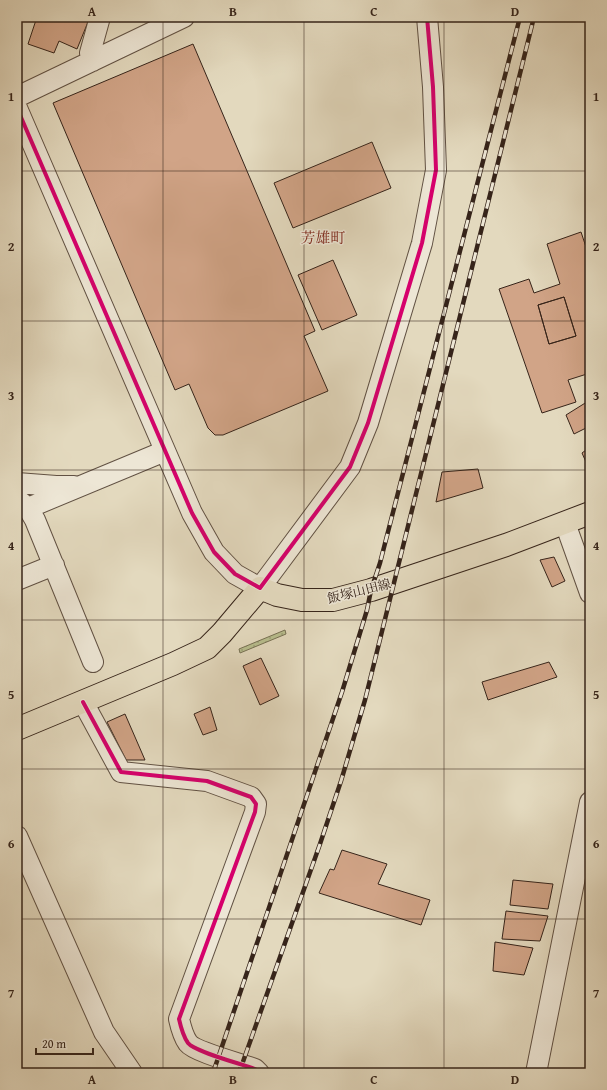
<svg xmlns="http://www.w3.org/2000/svg" width="607" height="1090" font-family="'Gentium Book Plus','Noto Serif JP',serif">
	<defs>
		<pattern id="grass-dots" width="8" height="8" patternUnits="userSpaceOnUse"><rect width="8" height="8" fill="#b8be8e"/><path d="M2 2h.1M6 6h.1" fill="none" stroke="#9fa37a" stroke-width="1.8" stroke-linecap="round"/></pattern>
	</defs>
	<rect width="100%" height="100%" fill="#e3d9be"/>
	<filter id="stains"><feTurbulence type="fractalNoise" baseFrequency=".005" numOctaves="4"/><feColorMatrix values="0 0 0 0 .2 0 0 0 0 .09 0 0 0 0 .02 0 0 0 .5 -.17"/></filter>
	<radialGradient id="worn" r=".72"><stop offset=".6" stop-color="#630" stop-opacity="0"/><stop offset="1" stop-color="#630" stop-opacity=".3"/></radialGradient>
	<path fill="url(#grass-dots)" stroke="#777154" d="M285,630L286,634L240,653L239,649Z"/>
	<path fill="#d1a487" stroke="#36241a" fill-rule="evenodd" d="M37,17H90L77,49L59,41L54,53L28,44Z
		M193,44L315,331L304,336L328,391L223,435H215L208,428L189,384L175,390L53,103Z
		M372,142L391,188L293,228L274,183Z
		M581,232L590,259V373L568,380L576,402L542,413L499,289L529,279L534,293L560,284L547,244ZM564,297L576,336L549,344L538,305Z
		M333,260L357,315L322,330L298,275Z
		M564,297L576,336L549,344L538,305Z
		M590,400V426L574,434L566,415Z
		M590,447V471L582,453Z
		M478,469L483,488L436,502L442,472Z
		M554,557L565,581L552,587L540,560Z
		M261,658L279,696L260,705L243,666Z
		M549,662L557,677L488,700L482,682Z
		M210,707L217,730L203,735L194,714Z
		M125,714L145,760H126L107,722Z
		M342,850L387,864L378,884L430,900L421,925L319,893L330,869L334,870Z
		M513,880L553,884L548,909L510,905Z
		M506,911L548,916L540,941L502,939Z
		M495,942L533,948L524,975L493,971Z"/>
	<g fill="none" stroke-linecap="round" stroke-linejoin="round">
		<defs>
			<path id="minor" d="M93,61L90,53L100,17
				M17,97L184,17
				M17,108L192,513L214,552L235,574L260,588L350,467L368,423L422,243L436,170L433,87L427,17
				M17,483L56,486H74
				M17,499L28,508L35,520L93,662
				M28,508L165,451
				M565,523L590,593
				M17,580L54,565
				M83,702L121,772L207,781L251,797L256,804L255,812L179,1019C181,1028 183,1036 188,1043C195,1052 242,1064 255,1069L259,1073
				M17,836L104,1032L132,1073
				M536,1073L590,802"/>
			<path id="major" d="M17,729L173,664L207,648L222,633L260,588L277,595L302,600H333L371,590L506,545L590,513"/>
		</defs>
		<use href="#minor" stroke="#615143" stroke-width="22"/>
		<use href="#major" stroke="#36241a" stroke-width="24"/>
		<use href="#minor" stroke="#ede6d5" stroke-width="20"/>
		<use href="#major" stroke="#e3d9be" stroke-width="22"/>
		<defs>
			<path id="rail" d="M213,1073L342,692L367,610L371,590L380,563L520,17
				M239,1073L320,844L341,781L365,700L534,17"/>
		</defs>
		<use href="#rail" stroke="#36241a" stroke-width="4.5"/>
		<use href="#rail" stroke="#ede6d5" stroke-width="3" stroke-dasharray="9" stroke-linecap="butt"/>
		<defs>
			<path id="cycleway" d="M17,108L192,513L214,552L235,574L260,588L350,467L368,423L422,243L436,170L433,87L427,17
				M83,702L121,772L207,781L251,797L256,804L255,812L179,1019C181,1028 183,1036 188,1043C195,1052 242,1064 255,1069L259,1073"/>
		</defs>
		<use href="#cycleway" stroke="#ede6d5" stroke-width="6"/>
		<use href="#cycleway" stroke="#d6006c" stroke-width="4"/>
	</g>
	<path fill="none" stroke="#36241a" stroke-width="1" stroke-opacity="0.55" d="M163,17V1073M304,17V1073M444,17V1073M17,171H590M17,321H590M17,470H590M17,620H590M17,769H590M17,919H590"/>
	<g text-anchor="middle" dominant-baseline="central" stroke-width="3" stroke-linejoin="round" paint-order="stroke">
		<g font-size="13" fill="#36241a" stroke="#ede6d5">
			<text transform="translate(359 591) rotate(-14)">飯塚山田線</text>
		</g>
		<g font-size="15" fill="#7a1f14" stroke="#ede6d5">
			<text x="323" y="237">芳雄町</text>
		</g>
	</g>
	<rect width="607" height="1090" fill="none" stroke="#e3d9be" stroke-width="44"/>
	<path d="M36 1048v6h57v-6" fill="none" stroke="#36241a" stroke-width="2"/>
	<text x="42" y="1048" font-size="12" fill="#36241a" stroke="#ede6d5" stroke-width="3" paint-order="stroke">20 m</text>
	<rect x="22" y="22" width="563" height="1046" fill="none" stroke="#36241a" stroke-width="1.5"/>
	<g font-size="13" text-anchor="middle" font-weight="bold" fill="#36241a">
		<text x="92" y="16">A</text>
		<text x="233" y="16">B</text>
		<text x="374" y="16">C</text>
		<text x="515" y="16">D</text>
		<text x="11" y="101">1</text>
		<text x="596" y="101">1</text>
		<text x="11" y="251">2</text>
		<text x="596" y="251">2</text>
		<text x="11" y="400">3</text>
		<text x="596" y="400">3</text>
		<text x="11" y="550">4</text>
		<text x="596" y="550">4</text>
		<text x="11" y="699">5</text>
		<text x="596" y="699">5</text>
		<text x="11" y="848">6</text>
		<text x="596" y="848">6</text>
		<text x="11" y="998">7</text>
		<text x="596" y="998">7</text>
		<text x="92" y="1084">A</text>
		<text x="233" y="1084">B</text>
		<text x="374" y="1084">C</text>
		<text x="515" y="1084">D</text>
	</g>
	<rect width="100%" height="100%" filter="url(#stains)"/>
	<rect width="100%" height="100%" fill="url(#worn)"/>
</svg>
